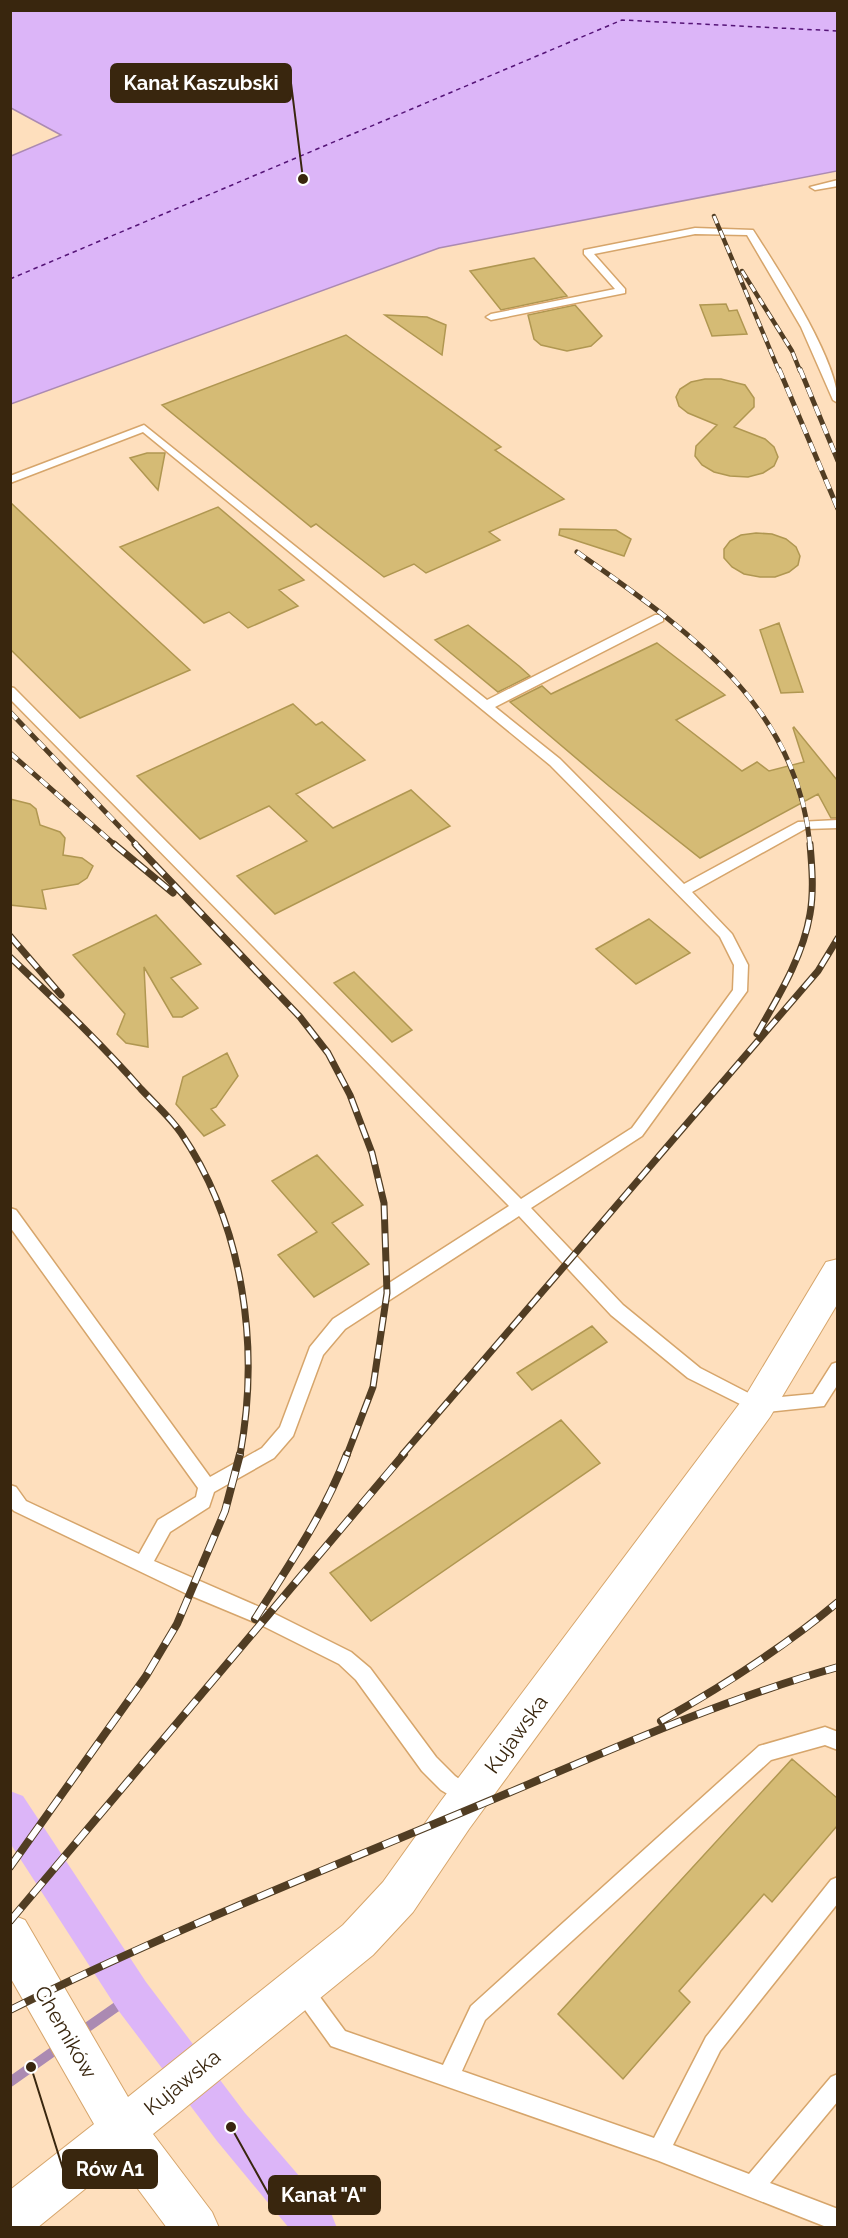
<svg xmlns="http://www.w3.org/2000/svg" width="848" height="2238" font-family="Raleway,sans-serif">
	<rect width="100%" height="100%" fill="#fedfbd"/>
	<path fill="#dcb5f8" stroke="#ab8ab2" stroke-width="1.5" d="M11,10L837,11V171L439,248L11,404V156L61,135L11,108Z"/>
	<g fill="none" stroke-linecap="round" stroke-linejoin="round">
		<path stroke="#ab8ab2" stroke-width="10" d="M79,2033L132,1996
			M10,2082L61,2046"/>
		<path fill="#dcb5f8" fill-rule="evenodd" d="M10,1791L23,1796L146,1982L245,2113L331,2213L337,2228H289L217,2141L118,2010L10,1843Z"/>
		<path stroke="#551477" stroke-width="1.5" stroke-dasharray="4.5 4" stroke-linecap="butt" d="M10,279L622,20L838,31"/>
	</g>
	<path fill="#d5bb75" stroke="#b09751" stroke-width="1.5" d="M534,258L567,296L501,310L470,271Z
		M726,304L729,311L737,310L747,334L712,336L700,305Z
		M575,305L602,336L591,346L567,351L541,345L534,339L528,315Z
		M385,315L427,317L446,325L442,355Z
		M346,335L501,447L495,450L564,499L489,532L500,540L426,573L414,564L384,577L316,524L311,527L162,405Z
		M705,379H721L745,385L754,398V407L734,427L765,439L774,447L778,457L774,466L763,473L748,477L730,476L714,472L702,465L695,456L696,446L717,425L688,413L679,406L676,397L680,389L691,382Z
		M147,453H165L158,490L130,458Z
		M10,502L110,596L190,670L80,718L10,649Z
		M218,507L304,580L279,590L298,606L248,628L229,612L204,623L120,547Z
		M560,529L616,530L631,539L624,556L559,535Z
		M756,533L772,534L786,539L796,547L800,556L798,565L789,572L775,577H760L744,574L732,567L724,558V549L730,541L741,535Z
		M779,623L803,692L781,693L760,630Z
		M468,625L519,666L530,676L498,692L435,640Z
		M657,643L725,695L676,720L742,771L757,762L769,771L804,762L793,728L794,727L837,780V818H831L818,794L700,858L609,786L510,702L542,686L551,694Z
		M293,704L316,725L322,722L365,760L296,794L333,828L411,790L450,826L275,914L237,876L307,841L269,806L200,839L137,776Z
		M10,799L30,804L36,809L40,825L60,832L65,838L63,855L82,858L93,866L87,878L78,884L42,890L46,909L10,905Z
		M156,915L201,964L171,978L198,1008L182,1017H173L144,967L148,1047L126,1043L117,1034L125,1014L73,955Z
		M649,919L690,953L636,984L596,949Z
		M354,972L412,1030L392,1042L334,983Z
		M227,1053L238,1076L216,1107L211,1109L225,1125L204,1136L176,1104L183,1077Z
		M317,1155L363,1205L332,1223L369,1264L314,1297L278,1255L317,1232L272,1181Z
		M592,1326L607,1342L532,1390L517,1373Z
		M561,1420L600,1463L371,1621L330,1573Z
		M792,1759L837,1798V1826L772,1902L764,1894L679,1991L690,2002L623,2079L558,2014Z"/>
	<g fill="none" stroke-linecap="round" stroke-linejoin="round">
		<defs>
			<path id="lane" d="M838,180V186L815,190L810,187Z
				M695,228L753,230C778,269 838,360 838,403L833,400L801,327L747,235L695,234L594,254L625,289V293L491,320L486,317L491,314L615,289L584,254V250Z
				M144,425L487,700L655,615H663V621L495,707L560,759L684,884L798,822L838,820V828L805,829L692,892L732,934L748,965L747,991L642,1136L531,1208L623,1305L700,1368L760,1399L813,1394L832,1364L838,1362V1384L824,1406L758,1413L688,1378L611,1315L519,1216L345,1329L323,1355L293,1436L274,1458L214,1492L209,1507L170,1532L154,1561L271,1612L351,1652L370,1668L436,1757L455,1776L476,1791L479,1798L476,1805L469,1807L441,1790L422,1771L356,1680L339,1664L259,1624L187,1594L14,1511L10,1507V1485L16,1487L26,1501L139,1554L158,1520L196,1497L198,1488L10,1227V1208L16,1210L210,1477L262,1448L280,1427L310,1347L333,1319L509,1206L10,699V687L14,688L521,1199L632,1128L733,990L734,965L720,937L550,765L143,432L10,483V476Z
				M825,1727L838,1732V1750L825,1745L771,1760L485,2020L462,2071L654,2138L706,2037L831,1880L838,1877V1903L720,2051L673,2145L749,2174L831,2077L838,2074V2101L770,2183L838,2209V2228H829L659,2161L331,2046L295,1996L292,1989L295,1982L302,1979L309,1982L345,2031L443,2065L471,2006L759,1746Z"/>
			<path id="street" d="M838,1259V1303L770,1417L469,1829L413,1912L373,1955L153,2134L212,2212L219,2228H167L118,2162L37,2228H10V2190L94,2124L10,1977V1914L25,1920L128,2097L343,1925L383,1882L441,1801L746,1395L826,1262Z"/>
		</defs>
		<use href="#lane" stroke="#d6a56b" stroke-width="3"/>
		<use href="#street" stroke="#d6a56b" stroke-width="2"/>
		<use href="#lane" fill="#fff" fill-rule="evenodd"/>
		<use href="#street" fill="#fff" fill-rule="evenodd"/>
		<defs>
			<path id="rail-far3" d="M714,216L779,371
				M742,271L792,351L800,371"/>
			<path id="rail-far2" d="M779,369L838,509
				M800,369L838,461
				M577,552C684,628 797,703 810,845
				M10,712L137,845
				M10,753L115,845"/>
			<path id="rail-far1" d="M114,844L173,893
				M135,844L300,1017L328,1053L350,1095L372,1153L384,1203L387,1293L373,1387L347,1455
				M10,936L61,995
				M10,957C55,1000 100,1042 141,1089C154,1103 170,1117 181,1133C244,1226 260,1347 240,1455
				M757,1034C778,997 803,957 810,914C814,891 812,867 810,844
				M402,1455L818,971L838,938"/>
			<path id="rail" d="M255,1619C289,1565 325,1513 347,1454
				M661,1721C723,1686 783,1648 838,1602
				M10,1867L146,1676L177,1624L225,1511L240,1454
				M10,1921L404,1454
				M10,2010C156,1937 307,1877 458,1814C584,1762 707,1704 838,1667"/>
		</defs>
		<use href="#rail-far3" stroke="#513d23" stroke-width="4.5"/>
		<use href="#rail-far2" stroke="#513d23" stroke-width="5"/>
		<use href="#rail-far1" stroke="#513d23" stroke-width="7"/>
		<use href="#rail" stroke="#513d23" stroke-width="8"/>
		<use href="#rail-far3" stroke="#fff" stroke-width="3" stroke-dasharray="8" stroke-linecap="butt"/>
		<use href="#rail-far2" stroke="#fff" stroke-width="4" stroke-dasharray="10" stroke-linecap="butt"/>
		<use href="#rail-far1" stroke="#fff" stroke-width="4.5" stroke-dasharray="14" stroke-linecap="butt"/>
		<use href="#rail" stroke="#fff" stroke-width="6" stroke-dasharray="17" stroke-linecap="butt"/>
	</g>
	<g text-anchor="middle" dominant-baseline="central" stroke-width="6" stroke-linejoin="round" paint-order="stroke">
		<g font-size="21" fill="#39260e" stroke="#fff">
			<text transform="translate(516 1734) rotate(-54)">Kujawska</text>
			<text transform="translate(66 2032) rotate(60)">Chemików</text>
			<text transform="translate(182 2082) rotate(-39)">Kujawska</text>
		</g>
	</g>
	<path fill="none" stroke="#39260e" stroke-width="2" d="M303 179L291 83M31 2067L63 2169M231 2127L269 2195"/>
	<g fill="#39260e" stroke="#fff" stroke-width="2">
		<circle cx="303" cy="179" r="6"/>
		<circle cx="31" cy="2067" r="6"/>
		<circle cx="231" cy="2127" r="6"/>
	</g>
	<g fill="#39260e" stroke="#39260e" stroke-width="2">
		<rect x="111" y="64" width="180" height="38" rx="6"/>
		<rect x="63" y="2150" width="94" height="38" rx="6"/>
		<rect x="269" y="2176" width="111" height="38" rx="6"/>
	</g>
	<g font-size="20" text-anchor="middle" font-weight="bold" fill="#fff">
		<text x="201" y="90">Kanał Kaszubski</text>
		<text x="110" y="2176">Rów A1</text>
		<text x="324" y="2202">Kanał "A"</text>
	</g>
	<rect width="848" height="2238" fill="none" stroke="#39260e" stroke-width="24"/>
</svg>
